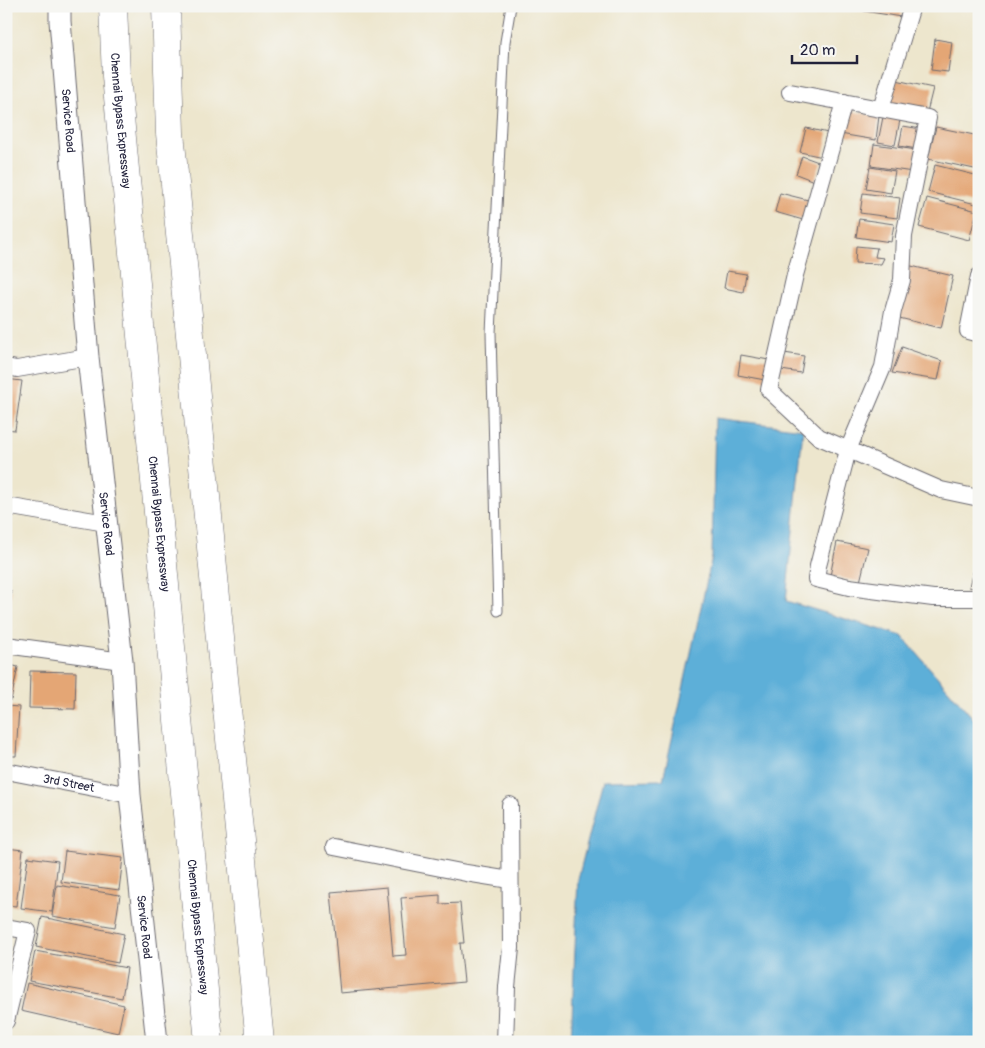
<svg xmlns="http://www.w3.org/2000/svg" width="985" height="1048" font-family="Pangolin,sans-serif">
	<rect width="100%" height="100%" fill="#f6f6f2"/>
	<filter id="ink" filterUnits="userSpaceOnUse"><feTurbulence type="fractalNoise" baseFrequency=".02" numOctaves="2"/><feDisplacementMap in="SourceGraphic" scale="10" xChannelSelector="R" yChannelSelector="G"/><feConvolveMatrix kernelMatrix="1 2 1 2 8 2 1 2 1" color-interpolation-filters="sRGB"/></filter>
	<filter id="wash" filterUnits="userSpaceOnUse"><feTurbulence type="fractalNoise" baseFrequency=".0096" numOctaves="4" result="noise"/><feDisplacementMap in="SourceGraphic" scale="20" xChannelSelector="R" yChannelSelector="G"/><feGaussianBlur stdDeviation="1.12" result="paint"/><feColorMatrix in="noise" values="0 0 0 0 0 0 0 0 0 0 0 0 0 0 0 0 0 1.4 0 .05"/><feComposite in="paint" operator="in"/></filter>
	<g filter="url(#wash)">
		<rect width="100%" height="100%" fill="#ede6cd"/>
		<path fill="#5dafd8" stroke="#40688a" d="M715,418L803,429L786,601L902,636L979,725V1042H571L578,879L603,781L663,780L712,557Z"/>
		<g id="blocks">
			<path fill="#e4a674" d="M865,6H903L901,17L864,11Z
				M935,39L952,42L948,72L931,70Z
				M896,80L933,88L927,112L890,104Z
				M844,110L879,116L876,140L840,134Z
				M883,117L900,120L895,145L878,142Z
				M903,126L921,129L917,149L899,146Z
				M936,127L979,136V170L928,159Z
				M806,128L828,133L823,157L800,152Z
				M874,144L917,150L913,172L871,166Z
				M802,156L821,163L814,181L796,174Z
				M935,165L979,176V195L976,204L928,192Z
				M870,167L895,171L891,193L866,189Z
				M780,193L808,200L803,220L775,212Z
				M863,193L900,198L897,218L860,213Z
				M927,198L977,211L969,240L919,227Z
				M859,219L894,224L891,242L856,237Z
				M856,246L877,248L875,257L884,258L881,264L855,263Z
				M907,265L953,276L941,328L895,317Z
				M727,271L746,274L743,292L724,288Z
				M902,347L942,361L938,380L892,373Z
				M784,353L804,356L801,373L781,370Z
				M741,355L769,360L765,380L738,375Z
				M6,379L22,381L15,430L6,429Z
				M837,542L868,548L860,582L830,576Z
				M977,551L979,552V589L969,587Z
				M6,590L11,591L8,631H6Z
				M6,664L18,667L11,700L6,699Z
				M30,671L76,672L75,709L29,708Z
				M6,706L19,707L16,756H6Z
				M6,848L23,850L16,906L6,905Z
				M65,851L123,858L119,890L61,882Z
				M28,857L58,861L52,912L21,908Z
				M57,885L120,895L115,927L52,916Z
				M387,887L393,956L406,955L401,898L440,895V904L460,903L464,943H460L464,982L340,993L331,892Z
				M42,917L124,934L118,963L36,947Z
				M35,951L127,968L122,998L29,981Z
				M27,983L124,1005L118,1033L21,1011Z"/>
		</g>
	</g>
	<g filter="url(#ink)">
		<use href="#blocks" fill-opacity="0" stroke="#69676e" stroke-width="1"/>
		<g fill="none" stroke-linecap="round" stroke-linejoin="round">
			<defs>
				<path id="service" d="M498,611L491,333L505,42L511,6"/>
				<g id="minor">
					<path d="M790,92L928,118L904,236L902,280L893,311L883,367L848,450L818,566L816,579L849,587L933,598H979"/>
					<path d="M844,102L795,275L769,390L819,437L941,490L979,498"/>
					<path d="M881,109L912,6"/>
					<path d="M979,276L968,331L979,334"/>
					<path d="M6,367L17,369L88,357"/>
					<path d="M6,506L106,523"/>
					<path d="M6,645L122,661"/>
					<path id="s1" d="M6,771L130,795"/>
					<path d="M334,847L466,873L510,880"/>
					<path d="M6,927L28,931L6,1021"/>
					<path d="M505,1042L507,987L511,948L510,805"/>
				</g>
				<g id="tertiary">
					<path id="s2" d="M60,6V21L88,357L122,661L130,795L157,1042"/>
				</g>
				<g id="trunk">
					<path id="s3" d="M113,6L116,76L209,1042"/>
					<path d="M166,6L170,133L260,1042"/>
				</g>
			</defs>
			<use href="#service" stroke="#69676e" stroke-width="11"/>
			<use href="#minor" stroke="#69676e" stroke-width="18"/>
			<use href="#tertiary" stroke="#69676e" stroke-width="23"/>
			<use href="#trunk" stroke="#69676e" stroke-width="29"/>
			<use href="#service" stroke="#fff" stroke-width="9"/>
			<use href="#minor" stroke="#fff" stroke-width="16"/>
			<use href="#tertiary" stroke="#fff" stroke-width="21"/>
			<use href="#trunk" stroke="#fff" stroke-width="28"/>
		</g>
	</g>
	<g text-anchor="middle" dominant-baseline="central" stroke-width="5" stroke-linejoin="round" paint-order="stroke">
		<g font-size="12" fill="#22223b" stroke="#f6f6f2">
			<text stroke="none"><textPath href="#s2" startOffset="115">Service Road</textPath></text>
			<text stroke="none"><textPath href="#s3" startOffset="115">Chennai Bypass Expressway</textPath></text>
			<text stroke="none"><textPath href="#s2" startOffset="520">Service Road</textPath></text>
			<text stroke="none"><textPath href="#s3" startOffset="520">Chennai Bypass Expressway</textPath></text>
			<text stroke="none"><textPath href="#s1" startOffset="64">3rd Street</textPath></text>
			<text stroke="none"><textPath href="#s2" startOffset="925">Service Road</textPath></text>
			<text stroke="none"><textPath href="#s3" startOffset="925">Chennai Bypass Expressway</textPath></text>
		</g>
	</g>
	<rect width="985" height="1048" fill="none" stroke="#f6f6f2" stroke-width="25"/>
	<path d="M792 55v8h65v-8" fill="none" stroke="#22223b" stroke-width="2.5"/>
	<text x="800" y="55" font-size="15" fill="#22223b" stroke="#f6f6f2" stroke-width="4" paint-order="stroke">20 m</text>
</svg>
